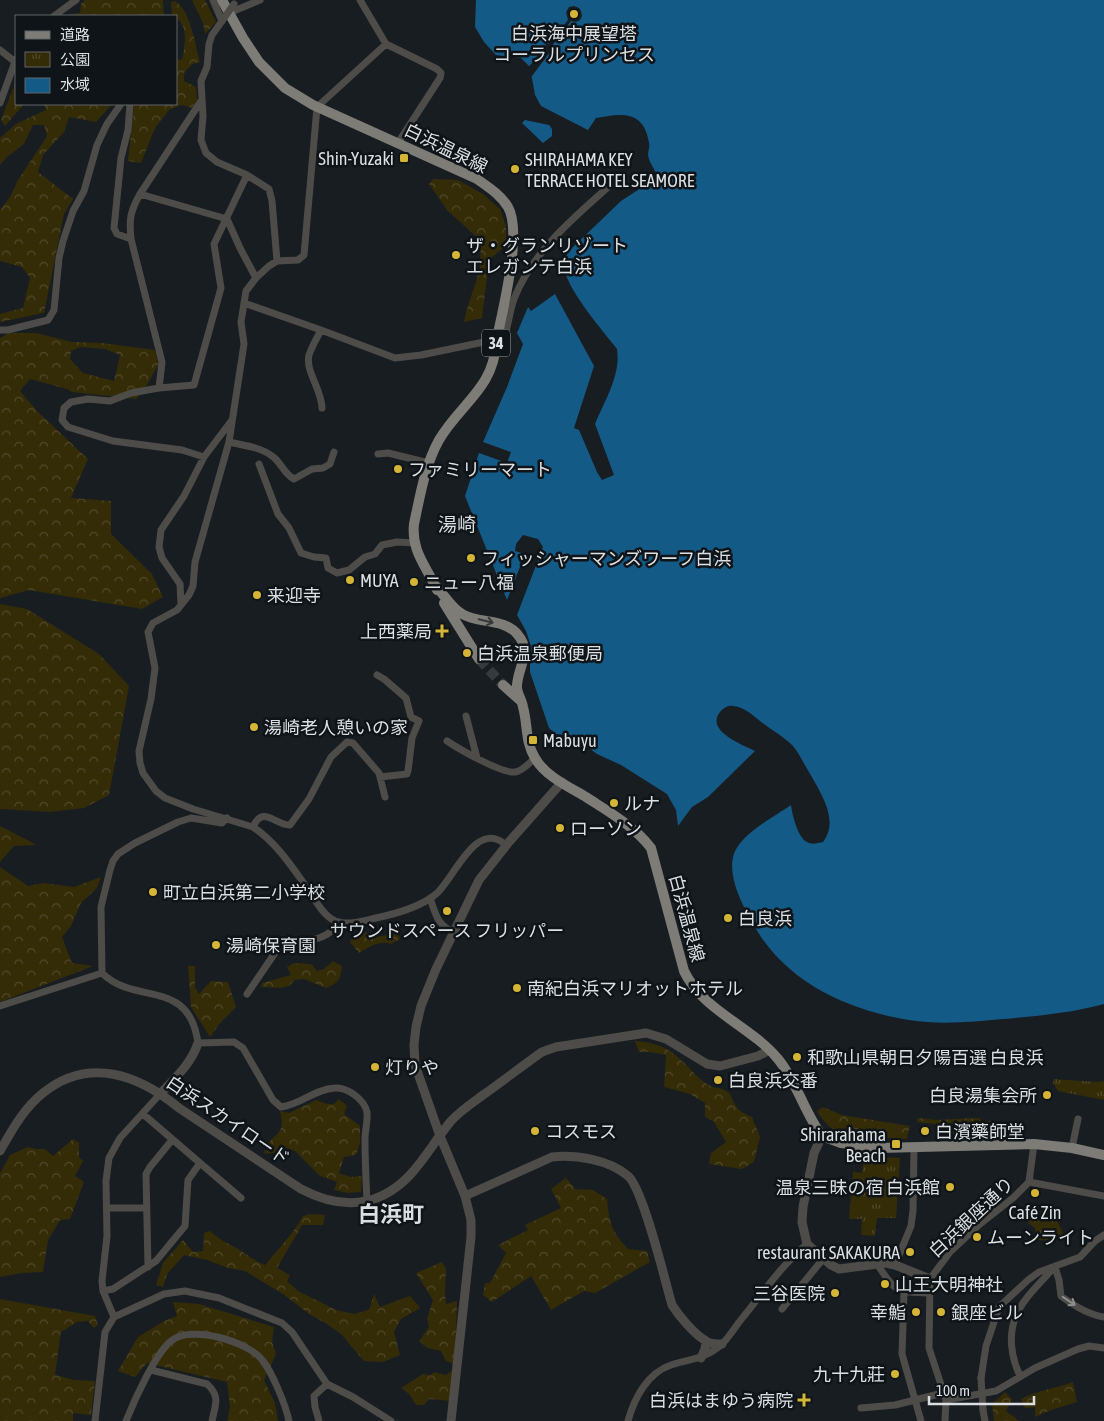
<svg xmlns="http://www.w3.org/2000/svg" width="1104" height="1421" font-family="'Asap Condensed','Noto Sans JP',sans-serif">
	<defs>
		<pattern id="forest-crowns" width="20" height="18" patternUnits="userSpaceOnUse" patternTransform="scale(1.25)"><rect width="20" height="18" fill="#342b07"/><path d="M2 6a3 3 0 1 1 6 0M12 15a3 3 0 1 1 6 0" fill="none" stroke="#51492b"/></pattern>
		<pattern id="park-tufts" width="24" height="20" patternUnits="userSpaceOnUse" patternTransform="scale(1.25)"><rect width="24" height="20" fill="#342b07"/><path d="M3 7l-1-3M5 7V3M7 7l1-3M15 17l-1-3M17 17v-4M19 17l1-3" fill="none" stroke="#51492b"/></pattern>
	</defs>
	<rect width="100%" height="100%" fill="#181d22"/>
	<path fill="url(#forest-crowns)" fill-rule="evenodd" d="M85,0H163L164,16H68L71,14L80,13L81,4Z
		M192,0H205L216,22L205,34L203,23Z
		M175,1C191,11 195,45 200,62L192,64L184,73V81L196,87L197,100L192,108L182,105L170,109L155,128L141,163L128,161L134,104H176V59L181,60L183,57C185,38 189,26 172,14L171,2Z
		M16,81V104H24L5,126L1,120Z
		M44,104H112L96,122L69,117L64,132L43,155L38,172L73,199L64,214L44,313L0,322V314L23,308L30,278L22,267L0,261V210L10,197L18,180L47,136L44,125H33L24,144L7,157L0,165V138L16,124L46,110Z
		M433,179L458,180L483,194L500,209L506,226V245L489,260L482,318L464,322L466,312L480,269L481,241L447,210L429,184Z
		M9,333H36L72,342L102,343L155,350L159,363L146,387L136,399L72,392L67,389L30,379L20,391L37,411L88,459L71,498L111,501V534L152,574L163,597L142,609L29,590L0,598V338ZM81,347L105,349L120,355L114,381L83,373L70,359L71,351Z
		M0,604L27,609L99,654L129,686L109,795L84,808L50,812L0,809Z
		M0,826L37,845L14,846L0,862Z
		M0,867L28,886L43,883L74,887L101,877L97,888L81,903L71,926L62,937L72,963L93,966L0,1002Z
		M397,931L400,939L391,944C379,940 369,947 359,953L350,942L353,936L366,932L370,937L384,936Z
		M333,961L342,966C340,980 340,982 326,988L304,979L295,980L289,986L281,988L261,987L262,983L291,975L287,967L294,963L311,964L317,971L324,969Z
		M188,966H195V987L199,994L211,981L228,982L236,1007L220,1023L210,1037L191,1007Z
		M635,1041C653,1042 668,1047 681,1060C690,1068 697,1078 707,1084C713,1089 722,1087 728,1092C732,1096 733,1102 736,1106C740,1112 745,1114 752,1117L760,1137L754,1162L742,1169L709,1164L711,1153L726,1142L714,1122L705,1117V1103L690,1094L664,1087L666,1055L650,1052H639Z
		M339,1099L347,1106L344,1114L360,1126V1143L356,1155L344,1157L339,1173L351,1177L362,1176L361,1192L348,1193L334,1190L337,1182L320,1176L295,1151L287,1148L279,1152L266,1154L263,1152L272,1147L268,1143C282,1130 284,1129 280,1111L289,1113L316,1100L327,1104H334Z
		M823,1107L842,1115L910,1126L907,1139L844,1135C832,1130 824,1123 817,1111Z
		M918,1118L936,1120L979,1118L982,1121H996V1137L935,1138V1124L917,1122Z
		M73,1139L79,1143V1157L83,1161L75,1176L84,1182L70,1219L60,1220L48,1240L43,1272L22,1273L0,1277V1173L10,1155L28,1147L36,1149H45L53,1156Z
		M566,1178L575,1189L593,1190L607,1199C609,1223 612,1232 628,1249L647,1251L650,1262L595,1293L584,1291L551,1310L531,1276L492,1302L483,1295L485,1283H490L506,1253L498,1245L528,1230L525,1225L561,1208L551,1189Z
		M1052,1209L1064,1236L1053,1241L1036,1240L1035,1228L1028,1223L1031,1214Z
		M309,1214L325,1215L323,1225H302L277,1268L290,1275L287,1281L298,1291L336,1310L354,1314L369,1310L374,1294L380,1307L410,1296L420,1308L401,1319L394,1332L400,1355L383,1362L364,1361L341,1334L327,1324L309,1314L283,1294L245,1271L228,1268L207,1260L184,1255L167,1274L163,1287L156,1285L163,1263L183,1240L193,1252L203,1251L204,1233L210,1231C220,1240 229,1244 240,1250C249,1256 255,1261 265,1265C276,1252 296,1230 303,1216Z
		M442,1262L446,1268L445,1294L446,1304L457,1301L455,1364L446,1361L441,1351L427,1348L419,1341L429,1327L427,1319L433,1300L416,1273Z
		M0,1299L95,1316L98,1325L94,1328L88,1321L77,1322L61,1332L55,1375L74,1380L95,1381L91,1415L73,1413V1421H0Z
		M173,1302L199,1304L274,1327L272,1342L276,1354L264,1380L275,1403L278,1421H227L230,1407L227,1382L147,1363L135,1377L118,1371L138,1337L164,1321L177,1316Z
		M455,1368L451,1401L429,1399L424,1405H416L410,1395L401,1388L423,1374L431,1375L434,1372L446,1375Z
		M1073,1382L1077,1402L1051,1410L1035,1417V1407L1025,1408L1021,1399C1037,1390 1056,1389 1073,1382Z
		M1005,1392L1012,1399L1006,1411L1019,1421H994L992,1404Z"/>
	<path fill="url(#park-tufts)" d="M1054,1079L1097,1082L1104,1081V1100L1058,1091L1053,1083Z
		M864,1156L900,1158L896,1218H877L875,1236L861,1235L862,1219H849L853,1172L862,1173Z"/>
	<path fill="#145a87" d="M476,0H1104V1004C1071,1013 1038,1016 1003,1019C972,1022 940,1025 909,1020C851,1010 796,987 761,937C756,930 753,922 748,914C739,899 729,875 733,857C738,835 774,817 791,805C792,814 798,838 807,842C812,845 818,843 823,842C840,820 820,792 809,772C804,764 799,753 793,746C784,737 770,729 760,721C753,715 742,706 733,706C729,705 723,708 720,712C705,731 743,745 755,751L708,797L692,807L678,826L676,810L667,794L621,765L597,754L574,737L556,734L549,728L530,672V643L526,631L517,615L543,547L538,539L523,535L516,544L515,551L525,554L507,600L465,496L479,453L507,463L511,452L483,442L507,387L523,344L517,333L528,307L531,311L555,294L594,366L574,428L579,430L597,472L602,480L614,475L595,424C605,400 621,375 617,349C604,332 562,285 564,263C565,257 568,253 571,249L621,201L638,190L647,181L658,177C655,170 649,162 648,155C648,151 650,147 649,143C644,110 622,113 596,118L588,130L541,106L535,95L530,67L521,58L496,55L484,42L475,27Z
		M525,120L549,125L552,129V136L543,143L522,123Z"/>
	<path fill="#181d22" d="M574,6L579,8L581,11L582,16L580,20L576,22L571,21L552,46L553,48L532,76L530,75L529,76L528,68L547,43L549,44L568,20L566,12L569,7Z"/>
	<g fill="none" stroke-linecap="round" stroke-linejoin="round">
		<path stroke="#353a3f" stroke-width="10" stroke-dasharray="10 5" stroke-linecap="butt" d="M479,659L503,685"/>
		<path stroke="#4d4c49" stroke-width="7" d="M213,0L222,21L212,35L209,44L207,67L201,81L203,116L201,140L206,153L217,162L247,175L269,189L272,201L277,261
			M360,0L386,44L437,69L441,73L440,78L398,143
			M229,13L260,0
			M54,16L76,0
			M386,44L317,107L304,255L298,260L277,261L269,266L256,278L246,291L241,322L244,344L229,442L195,562L193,586L189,595L177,610L153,623L148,632L155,668L151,699L139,751L140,763L143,773L156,791L165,798L193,809L253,827C276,842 292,867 308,889C315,900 323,915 335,921C347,926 364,921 376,918C395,914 421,907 436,894C454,879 476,818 506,845
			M0,50L14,61
			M0,103L16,59
			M130,104L128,130L121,158L114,228L117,234L131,239
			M140,194L227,219
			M227,219L240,248L256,278
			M244,303L321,330L395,358L421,355L489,341L502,343C508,330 509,313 514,299C533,250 577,215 615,181
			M0,330H8L48,320L54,310L59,258L63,241L73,211L84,191L97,145L107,124L121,104
			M321,330C317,338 312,346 309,355C305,371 322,390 322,408
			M159,388L162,362L131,239C129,219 130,212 140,194L201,101
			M229,442C242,445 260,447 272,456C281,462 284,474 294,479L312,469L323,468L330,464L334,452
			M378,454L388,453L429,463
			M204,457L182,450L113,441L68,427L62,420L64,408L71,402L88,399L110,401L131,393L159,388L194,385L221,288L214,244L247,175
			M259,464L278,514L289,528L301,553L314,557L326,558L328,568L337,573L349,570L365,557L375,554L382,545L397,542L415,543
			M181,604L180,584L162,558L159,547L161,530L184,496L204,457L232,420
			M377,675L384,679L406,698L411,717L419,721L412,738L408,771L407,774L380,777
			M466,716L477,758
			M447,741C459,749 502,774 515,772C523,771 529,763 535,758
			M227,818L222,823L191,818L178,822L135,843L118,854L113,861L110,870L101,907L102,973C135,1006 189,977 198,1043L234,1042L243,1048L273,1100L281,1107C300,1105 315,1089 335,1088C347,1087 364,1099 367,1112C368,1120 365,1131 365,1139C365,1160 366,1181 367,1201
			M253,827C263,804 276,826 290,825L309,799L331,757L347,742L353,743L379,773L385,797
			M430,898C436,915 437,925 454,932
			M247,994L277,950C297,939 326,945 339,922
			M0,1006L102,973
			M143,1114L200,1163
			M1072,1148L1078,1119
			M1029,1182L1104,1196
			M107,1208H146
			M877,1264C896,1292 895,1292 929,1293
			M895,1265L911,1226L913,1211L914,1147
			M148,1267L146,1174L150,1167L172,1140
			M1055,1267L1059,1280L1061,1296C1073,1305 1089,1315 1104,1317
			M103,1291L113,1289L156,1261L185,1226L188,1180L200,1163L241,1198
			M904,1293L902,1354L921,1421
			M782,1309L823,1259
			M114,1317L103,1291L102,1281L107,1236L106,1181L109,1158L120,1138L161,1093
			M151,1370L207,1384C221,1397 215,1405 212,1421
			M1020,1376C1011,1357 1008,1335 1016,1316C1022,1299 1043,1281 1054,1267
			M981,1378L986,1346L999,1307L1028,1280L1039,1272L1080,1257L1095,1241L1104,1235
			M946,1400L996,1391L1035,1368L1078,1349L1089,1346L1104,1348
			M861,1408L895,1405L943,1393
			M983,1410L985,1421
			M95,1421L105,1332L114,1317L164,1294L185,1291L219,1298L282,1323L292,1332L327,1384L353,1397L391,1421
			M126,1421C134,1401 155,1354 171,1341C191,1324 250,1342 263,1361C273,1374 286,1406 289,1421
			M319,1421L315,1407L314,1396L327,1384
			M628,1421C634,1399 647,1373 671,1365C691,1358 701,1361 720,1346C729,1338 736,1325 744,1316C764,1291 783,1264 807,1244
			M945,1421L946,1400L929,1348L930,1279L950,1252L980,1224L1013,1198L1029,1182L1034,1144"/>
		<path stroke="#4d4c49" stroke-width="9" d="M161,1093C176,1077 191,1064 198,1043
			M822,1136L814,1153L803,1207L802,1222L807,1244L831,1265L839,1269L886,1263L895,1265L930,1279
			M0,1151C12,1130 24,1108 43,1093C89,1056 139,1075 179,1108L301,1189C339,1209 377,1209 409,1176C425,1159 436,1139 451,1121C460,1111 472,1103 483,1095C503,1081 522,1066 542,1052L556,1047L646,1033L666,1039L707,1064L720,1066L758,1056L770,1050
			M465,1196L552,1157C575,1154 610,1160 628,1176C643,1188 665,1281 672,1305C679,1316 694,1334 706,1341C710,1344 716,1344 722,1344
			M701,1358L705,1349L706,1342
			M451,1421L471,1237V1220L465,1196L440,1136L415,1065L414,1045L416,1027L421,1006L436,969L479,880L509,842L562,782"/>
		<path stroke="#7d7c76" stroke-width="10" d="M222,0L243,38L259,62L285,88L313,105L477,179C488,187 501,195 508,207C523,233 502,312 496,343C494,388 460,404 439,440C425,465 420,496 414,524C411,552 427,567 437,590
			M434,584C443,593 451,608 462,614C479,624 505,618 518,635C532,651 518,668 517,685C516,692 522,700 523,707C528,725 525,742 535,758C545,776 569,787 586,797C609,812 634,826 651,848L684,971C703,1011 751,1026 778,1059C797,1082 804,1112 822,1136L841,1143L879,1148L1034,1144L1072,1148L1104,1155
			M444,603L479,659
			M503,685L521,701"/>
		<path stroke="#4d4c49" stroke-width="7" d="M222,21L234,4
			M981,1378L983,1410"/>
	</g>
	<defs><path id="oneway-shaft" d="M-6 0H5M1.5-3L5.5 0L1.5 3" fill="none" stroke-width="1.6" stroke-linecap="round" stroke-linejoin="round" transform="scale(1.25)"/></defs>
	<use stroke="#363839" href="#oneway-shaft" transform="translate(486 621) rotate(13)"/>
	<use stroke="#8d8e8e" href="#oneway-shaft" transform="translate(1069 1301) rotate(34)"/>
	<g fill="#d5b535" stroke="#0f1418" stroke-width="2">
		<circle cx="574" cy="14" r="5"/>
		<rect x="399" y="153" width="10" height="10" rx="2.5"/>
		<circle cx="515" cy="169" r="5"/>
		<circle cx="456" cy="255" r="5"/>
		<circle cx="398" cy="469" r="5"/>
		<circle cx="471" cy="558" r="5"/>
		<circle cx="350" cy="580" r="5"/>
		<circle cx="414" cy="582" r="5"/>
		<circle cx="257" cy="595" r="5"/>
		<path d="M439.5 623.5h5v5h5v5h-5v5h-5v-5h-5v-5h5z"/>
		<circle cx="467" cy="653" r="5"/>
		<circle cx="254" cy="727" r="5"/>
		<rect x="528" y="735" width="10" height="10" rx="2.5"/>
		<circle cx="614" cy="803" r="5"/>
		<circle cx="560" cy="828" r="5"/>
		<circle cx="153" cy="892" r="5"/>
		<circle cx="447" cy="911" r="5"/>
		<circle cx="728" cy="918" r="5"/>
		<circle cx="216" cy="945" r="5"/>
		<circle cx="517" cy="988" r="5"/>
		<circle cx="797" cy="1057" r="5"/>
		<circle cx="375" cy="1067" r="5"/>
		<circle cx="718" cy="1080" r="5"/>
		<circle cx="1047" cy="1095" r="5"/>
		<circle cx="535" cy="1131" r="5"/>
		<circle cx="925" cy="1131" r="5"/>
		<rect x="891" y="1139" width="10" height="10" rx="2.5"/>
		<circle cx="950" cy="1187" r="5"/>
		<circle cx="1035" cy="1193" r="5"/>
		<circle cx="977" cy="1237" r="5"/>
		<circle cx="910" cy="1252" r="5"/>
		<circle cx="885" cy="1284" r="5"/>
		<circle cx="835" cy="1293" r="5"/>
		<circle cx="916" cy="1312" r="5"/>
		<circle cx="941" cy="1312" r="5"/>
		<circle cx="895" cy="1374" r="5"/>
		<path d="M801.5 1392.5h5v5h5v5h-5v5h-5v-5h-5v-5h5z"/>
	</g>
	<g text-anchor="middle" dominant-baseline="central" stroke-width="5" stroke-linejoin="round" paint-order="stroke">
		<rect fill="#0f1418" stroke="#9ea2a5" stroke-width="1" x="482" y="329.5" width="28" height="27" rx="4"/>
		<g font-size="16" font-weight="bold" fill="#dbdfe2">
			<text x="496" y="343">34</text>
		</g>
		<g font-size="18" fill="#dbdfe2" stroke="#0f1418" text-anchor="start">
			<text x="574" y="33" text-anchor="middle">白浜海中展望塔<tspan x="574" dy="21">コーラルプリンセス</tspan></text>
			<text x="394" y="158" text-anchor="end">Shin-Yuzaki</text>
			<text x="525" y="159">SHIRAHAMA KEY<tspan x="525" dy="21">TERRACE HOTEL SEAMORE</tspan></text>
			<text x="466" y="245">ザ・グランリゾート<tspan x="466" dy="21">エレガンテ白浜</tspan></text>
			<text x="408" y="469">ファミリーマート</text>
			<text x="481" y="558">フィッシャーマンズワーフ白浜</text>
			<text x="360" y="580">MUYA</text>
			<text x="424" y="582">ニュー八福</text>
			<text x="267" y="595">来迎寺</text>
			<text x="432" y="631" text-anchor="end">上西薬局</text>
			<text x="477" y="653">白浜温泉郵便局</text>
			<text x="264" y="727">湯崎老人憩いの家</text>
			<text x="543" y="740">Mabuyu</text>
			<text x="624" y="803">ルナ</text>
			<text x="570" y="828">ローソン</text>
			<text x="163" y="892">町立白浜第二小学校</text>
			<text x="738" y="918">白良浜</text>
			<text x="447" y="930" text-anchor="middle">サウンドスペース フリッパー</text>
			<text x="226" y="945">湯崎保育園</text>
			<text x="527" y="988">南紀白浜マリオットホテル</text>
			<text x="807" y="1057">和歌山県朝日夕陽百選 白良浜</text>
			<text x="385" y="1067">灯りや</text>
			<text x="728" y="1080">白良浜交番</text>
			<text x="1037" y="1095" text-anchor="end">白良湯集会所</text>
			<text x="545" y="1131">コスモス</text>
			<text x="935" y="1131">白濱藥師堂</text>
			<text x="886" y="1134" text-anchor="end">Shirarahama<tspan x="886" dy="21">Beach</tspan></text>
			<text x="940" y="1187" text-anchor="end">温泉三昧の宿 白浜館</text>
			<text x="1035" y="1212" text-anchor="middle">Café Zin</text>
			<text x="987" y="1237">ムーンライト</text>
			<text x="900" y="1252" text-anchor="end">restaurant SAKAKURA</text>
			<text x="895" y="1284">山王大明神社</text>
			<text x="825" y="1293" text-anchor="end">三谷医院</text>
			<text x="906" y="1312" text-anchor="end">幸鮨</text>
			<text x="951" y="1312">銀座ビル</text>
			<text x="885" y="1374" text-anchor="end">九十九莊</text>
			<text x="793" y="1400" text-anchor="end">白浜はまゆう病院</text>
		</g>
		<g font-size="18" fill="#dbdfe2" stroke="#0f1418">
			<text transform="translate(446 148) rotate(26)">白浜温泉線</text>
			<text transform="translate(687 918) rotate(75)">白浜温泉線</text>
			<text transform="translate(228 1120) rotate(34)">白浜スカイロード</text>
			<text transform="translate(971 1217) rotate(-43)">白浜銀座通り</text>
		</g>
		<g font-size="19" fill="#dbdfe2" stroke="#0f1418">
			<text x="457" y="524">湯崎</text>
		</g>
		<g font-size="22" font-weight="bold" fill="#dbdfe2" stroke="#0f1418">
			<text x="391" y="1214">白浜町</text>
		</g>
	</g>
	<rect x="15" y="15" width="162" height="90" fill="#0f1418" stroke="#616569"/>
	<rect x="25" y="31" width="25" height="8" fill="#7d7c76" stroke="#616569"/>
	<text x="60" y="40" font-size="15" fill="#dbdfe2">道路</text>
	<rect x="25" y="52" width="25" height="15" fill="url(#park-tufts)" stroke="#616569"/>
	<text x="60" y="65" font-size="15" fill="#dbdfe2">公園</text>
	<rect x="25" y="78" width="25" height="15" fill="#145a87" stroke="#616569"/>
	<text x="60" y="90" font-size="15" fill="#dbdfe2">水域</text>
	<path d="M929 1396v8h105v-8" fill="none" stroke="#dbdfe2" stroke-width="2.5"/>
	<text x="936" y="1396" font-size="15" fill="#dbdfe2" stroke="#0f1418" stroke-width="4" paint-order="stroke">100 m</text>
</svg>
